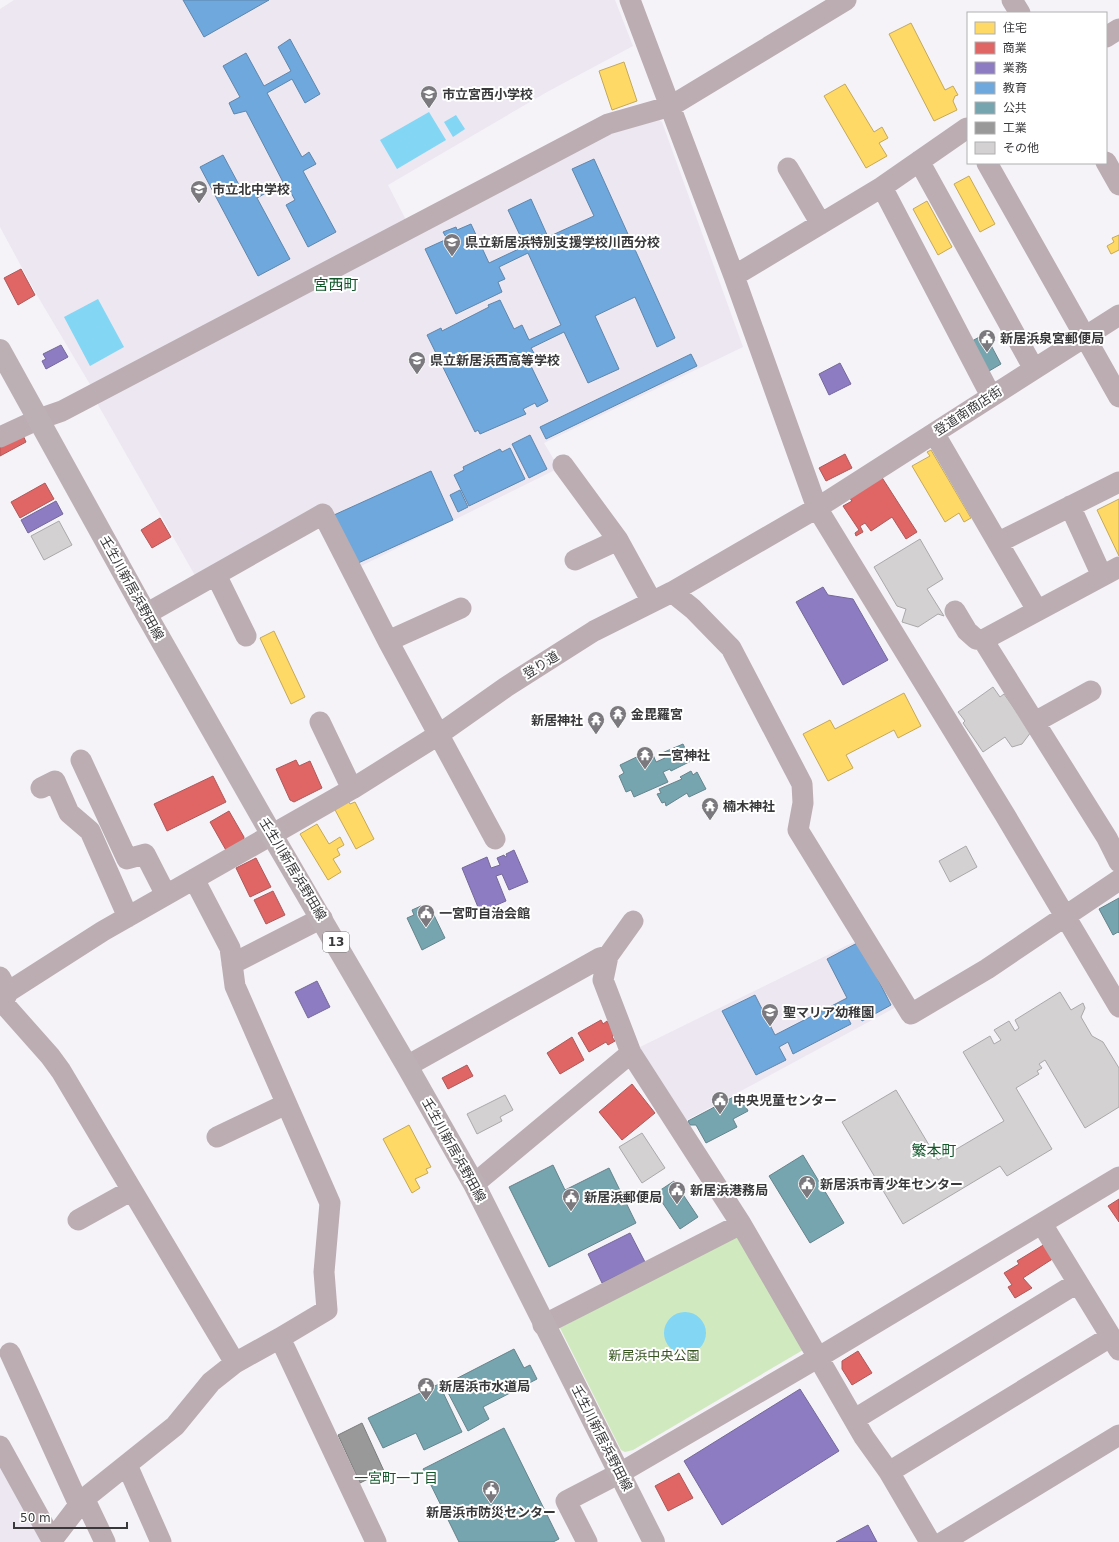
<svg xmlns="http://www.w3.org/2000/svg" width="1119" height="1542" font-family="'DejaVu Sans','Noto Sans JP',sans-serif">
	<rect width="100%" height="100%" fill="#f5f3f7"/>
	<path fill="#ece7f1" d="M14,0H615L633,46L547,92L388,185L407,222L91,386L34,290L0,227V9Z
		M656,117L662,122L743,347L544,443L559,468L355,569L329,510L197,579L97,403L611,131Z
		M860,939L900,1005L685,1121L636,1049Z
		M0,1460L44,1542H0Z"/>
	<path fill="#d0e9bf" d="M738,1233L803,1350L633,1450L625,1452L621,1450L560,1328Z"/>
	<path fill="#83d6f4" d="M429,112L446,140L397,169L380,140Z
		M456,115L465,129L453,137L444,122Z
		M98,299L124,347L90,366L64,317Z
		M664 1333a21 21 0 1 1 42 0a21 21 0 1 1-42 0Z"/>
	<path fill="#ffd966" stroke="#c4a959" d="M911,23L945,90L953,86L958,95L955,96L953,101L957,110L934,121L889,34Z
		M624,62L637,101L612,110L599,71Z
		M845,84L874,132L882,127L888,138L879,143L887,156L866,168L824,96Z
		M969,176L995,224L980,232L954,184Z
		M927,201L952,247L938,255L913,209Z
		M1119,235V250L1111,254L1107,246L1114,242L1112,238Z
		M931,450L971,518L964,522L959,513L945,522L912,466L930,456L927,452Z
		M1119,499V556L1097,510Z
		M274,631L305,697L291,704L260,638Z
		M904,693L921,726L898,738L894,730L846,755L853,768L828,781L803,734L830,720L835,729Z
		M348,800L350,804L355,802L374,839L356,849L334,808Z
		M317,824L329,844L340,837L344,845L337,849L340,855L333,859L341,872L328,880L300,834Z
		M409,1125L431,1167L426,1169L428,1173L415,1179L420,1188L412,1193L383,1139Z"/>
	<path fill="#e06666" stroke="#ae5859" d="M21,269L35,295L18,305L4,278Z
		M22,433L26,442L0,456V444Z
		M845,454L852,468L826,481L819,468Z
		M881,476L917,532L906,539L892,517L871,531L865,523L860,526L863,532L856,536L855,533L859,530L843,506L852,501L848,496Z
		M45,483L54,499L20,518L11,502Z
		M160,518L171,537L152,548L141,530Z
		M296,760L299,766L310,761L322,788L294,802L290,800L276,769Z
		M213,776L226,802L167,831L154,804Z
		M229,811L244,837L243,843L227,852L210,822Z
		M256,858L271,887L250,897L236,868Z
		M273,891L285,915L266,924L254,900Z
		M601,1020L603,1024L607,1021L614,1034L612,1037L615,1041L608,1045L606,1042L589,1052L578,1033Z
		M572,1037L584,1060L560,1074L547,1053Z
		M467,1065L473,1076L448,1089L442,1078Z
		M632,1084L655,1113L622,1140L599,1112Z
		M1119,1199V1222L1108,1206Z
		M1045,1244L1054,1258L1023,1278L1032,1288L1015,1298L1008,1287L1012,1285L1004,1273L1019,1264L1017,1261Z
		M858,1351L872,1373L852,1385L842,1369V1361Z
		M679,1473L693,1498L668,1511L655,1486Z"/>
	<path fill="#8e7cc3" stroke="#74689a" d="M61,345L68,357L46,369L42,361L46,359L43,354Z
		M840,363L851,384L829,395L819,374Z
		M56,501L63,514L28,533L21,520Z
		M823,587L828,595L853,599L888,660L843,685L796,602Z
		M514,850L528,882L509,890L502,874L496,876L506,901L480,912L462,868L487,857L491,868L500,865L497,858L504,855L505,857L507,856L506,854Z
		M317,981L330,1007L308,1018L295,992Z
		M630,1233L645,1262L602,1283L588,1254Z
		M800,1389L839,1451L722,1525L684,1461Z
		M868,1525L877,1542H836Z"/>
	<path fill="#6fa8dc" stroke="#5f86ac" d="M183,0H269L204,37Z
		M290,39L320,94L305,103L292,79L267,93L302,157L309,152L316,164L303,171L336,232L308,247L286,205L295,200L285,182L257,198L290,259L258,276L200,167L223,155L245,196L255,190L258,195L283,182L246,111L234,114L229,103L240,97L223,66L246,53L264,86L291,71L278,47Z
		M594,159L675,338L657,347L635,297L595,316L619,369L588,383L564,332L531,348L538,360L530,364L548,401L537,407L535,403L523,409L526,414L480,434L478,430L475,432L427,335L441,328L442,331L489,307L488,305L500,300L514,329L522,325L529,340L561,325L528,253L499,267L505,279L498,282L502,292L456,314L425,249L447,239L443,232L456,227L457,230L471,224L489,263L525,246L508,210L531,199L548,237L594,216L572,169Z
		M691,354L697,366L546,439L540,427Z
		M530,435L547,469L529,478L512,444Z
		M510,448L525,479L469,506L454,475L464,470L463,467L500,449L502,452Z
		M431,471L453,520L356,564L334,515Z
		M460,490L468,507L458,512L450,495Z
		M859,942L891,1005L862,1021L854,1005L844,1010L851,1024L793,1054L788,1042L779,1047L786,1060L756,1075L722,1011L755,995L775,1035L847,998L827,959Z"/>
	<path fill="#76a5af" stroke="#64848c" d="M985,334L1001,364L989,371L972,341Z
		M683,744L691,761L671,771L670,769L663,772L668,782L634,797L631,790L626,792L619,776L624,773L620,765L651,750L656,762L665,758L662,753Z
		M691,771L693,775L697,772L706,789L689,797L687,793L666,806L665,802L662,803L657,794L661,793L659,789L682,779L680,777Z
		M1119,898V933L1118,932L1113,935L1099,909Z
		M421,906L423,910L430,907L445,938L422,950L407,918L414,915L412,910Z
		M739,1094L748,1111L733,1119L737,1127L706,1143L696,1125H690L688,1121Z
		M803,1155L844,1223L810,1243L769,1176Z
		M553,1165L565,1190L609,1168L636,1223L549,1267L509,1187Z
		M674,1181L698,1217L680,1229L656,1193Z
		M514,1349L524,1368L530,1365L537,1379L483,1407L489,1419L468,1431L444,1385Z
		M439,1384L462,1432L424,1450L416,1433L383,1448L368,1418Z
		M504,1428L559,1539L553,1542H459L423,1469Z"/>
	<path fill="#999" stroke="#7c7c7d" d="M362,1423L384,1471L360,1483L338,1435Z"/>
	<path fill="#d3d1d2" stroke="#aaa8a9" d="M59,521L72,545L44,560L31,536Z
		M920,539L943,579L927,589L944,616L938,614L918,627L902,622L906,609L897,606L874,567Z
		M993,687L1000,697L1004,694L1031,732L1022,744L1012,747L1005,737L983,752L963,723L965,721L958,712Z
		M966,846L977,867L950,882L939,861Z
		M1060,992L1071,1010L1083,1003L1085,1008L1081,1017L1092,1036L1103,1042L1119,1068V1107L1085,1128L1045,1060L1039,1064L1042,1068L1037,1071L1039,1074L1016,1088L1052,1149L1007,1176L1000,1166L903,1224L842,1122L896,1090L938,1160L1004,1121L963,1052L990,1036L994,1044L1001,1040L994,1030L1009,1021L1015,1031L1019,1028L1015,1020Z
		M505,1095L513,1110L500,1117L502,1121L477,1134L467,1114Z
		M642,1133L665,1168L642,1183L619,1147Z"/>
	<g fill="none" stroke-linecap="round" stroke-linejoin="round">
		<path stroke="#bbadb2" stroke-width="21" d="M630,0L734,276L817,508L1005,815L1119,1007
			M1012,0L1020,13
			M1106,37L1119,29
			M919,161L1034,369
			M1106,162L1119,185
			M987,163L1119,397
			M788,168L821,224
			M882,187L991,396
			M734,276L882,187L967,128
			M934,433L1037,610
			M0,437L39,419L62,411L608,124L671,106L846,0
			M563,465L618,540L652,602
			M1070,506L1102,576
			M999,542L1119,482
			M575,560L618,540
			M216,575L246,636
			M672,592L693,609L731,648L802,784L803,803L798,830L911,1014L987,969L1119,880
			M955,611L967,631L976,639L983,640L1119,567
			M146,614L323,514L388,641L461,608
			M983,640L1107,838L1119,862
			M388,641L495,839
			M320,722L352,789
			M1035,722L1091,691
			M81,760L127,859L145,854L166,895
			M41,788L55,781L69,813L90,831L128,917
			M194,879L230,948L235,986L330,1203L324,1272L327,1310L280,1338
			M633,921L608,956L603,980L631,1053L741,1224L864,1437L889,1472L930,1542
			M232,964L322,918
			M0,977L8,992L3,1003L50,1056L61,1071L235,1363
			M0,997L103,931L352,789L438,735L506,687L594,631L672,592L817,508L1119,315
			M407,1066L600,958L608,956
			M217,1137L286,1104
			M474,1184L631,1053
			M78,1220L132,1190
			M1042,1224L1119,1350
			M543,1325L741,1224
			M10,1353L79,1505
			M855,1419L1077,1283
			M0,1446L53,1542
			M127,1465L161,1542
			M889,1472L1110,1337
			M85,1500L105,1542
			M53,1539L79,1505L90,1494L175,1426L211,1382L235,1363L280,1338L376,1542
			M587,1542L566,1501L620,1473L819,1357L1119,1177
			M943,1542L1119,1435"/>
		<path stroke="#bdb0b5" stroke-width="22" d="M0,350L146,614L272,835L407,1066L474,1184L654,1542"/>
	</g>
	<defs>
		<symbol id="school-pin" viewBox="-11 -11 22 30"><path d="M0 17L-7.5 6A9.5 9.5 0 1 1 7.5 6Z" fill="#7b797d" stroke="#fff"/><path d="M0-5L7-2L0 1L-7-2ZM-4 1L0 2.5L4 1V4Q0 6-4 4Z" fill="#fff"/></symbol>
		<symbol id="civic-pin" viewBox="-11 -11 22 30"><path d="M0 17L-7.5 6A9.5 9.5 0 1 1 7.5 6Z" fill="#7b797d" stroke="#fff"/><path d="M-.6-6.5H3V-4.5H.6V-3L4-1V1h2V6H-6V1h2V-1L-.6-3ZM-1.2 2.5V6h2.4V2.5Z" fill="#fff"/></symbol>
		<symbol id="temple-pin" viewBox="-11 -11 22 30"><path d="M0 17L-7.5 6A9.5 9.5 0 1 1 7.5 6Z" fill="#7b797d" stroke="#fff"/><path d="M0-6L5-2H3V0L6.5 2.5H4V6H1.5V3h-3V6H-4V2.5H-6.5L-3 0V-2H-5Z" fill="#fff"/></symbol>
	</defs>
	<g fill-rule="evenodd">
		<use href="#school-pin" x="419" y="84" width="20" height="27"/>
		<use href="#school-pin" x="189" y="179" width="20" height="27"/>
		<use href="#school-pin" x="442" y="232" width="20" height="27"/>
		<use href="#civic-pin" x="977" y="328" width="20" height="27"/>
		<use href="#school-pin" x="407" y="350" width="20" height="27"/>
		<use href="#temple-pin" x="608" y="704" width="20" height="27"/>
		<use href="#temple-pin" x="586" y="710" width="20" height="27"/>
		<use href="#temple-pin" x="635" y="745" width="20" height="27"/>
		<use href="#temple-pin" x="700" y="796" width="20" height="27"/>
		<use href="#civic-pin" x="416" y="903" width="20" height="27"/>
		<use href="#school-pin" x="760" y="1002" width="20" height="27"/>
		<use href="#civic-pin" x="710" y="1090" width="20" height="27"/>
		<use href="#civic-pin" x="797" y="1174" width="20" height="27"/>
		<use href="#civic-pin" x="667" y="1180" width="20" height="27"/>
		<use href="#civic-pin" x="561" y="1187" width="20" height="27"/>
		<use href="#civic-pin" x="416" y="1376" width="20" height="27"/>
		<use href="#civic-pin" x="481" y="1479" width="20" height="27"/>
	</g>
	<g text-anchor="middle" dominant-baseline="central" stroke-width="4" stroke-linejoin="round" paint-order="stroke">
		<rect fill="#fff" stroke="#747476" stroke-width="1" x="323" y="932" width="26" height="20" rx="3"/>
		<g font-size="12" font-weight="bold" fill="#39383b">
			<text x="336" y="942">13</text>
		</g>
		<g font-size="13" font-weight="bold" fill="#39383b" stroke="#fff" text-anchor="start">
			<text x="442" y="94">市立宮西小学校</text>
			<text x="212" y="189">市立北中学校</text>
			<text x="465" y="242">県立新居浜特別支援学校川西分校</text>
			<text x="1000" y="338">新居浜泉宮郵便局</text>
			<text x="430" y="360">県立新居浜西高等学校</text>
			<text x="631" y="714">金毘羅宮</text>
			<text x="583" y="720" text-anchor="end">新居神社</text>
			<text x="658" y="755">一宮神社</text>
			<text x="723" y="806">楠木神社</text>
			<text x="439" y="913">一宮町自治会館</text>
			<text x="783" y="1012">聖マリア幼稚園</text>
			<text x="733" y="1100">中央児童センター</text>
			<text x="820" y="1184">新居浜市青少年センター</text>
			<text x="690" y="1190">新居浜港務局</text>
			<text x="584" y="1197">新居浜郵便局</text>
			<text x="439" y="1386">新居浜市水道局</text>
			<text x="491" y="1512" text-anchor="middle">新居浜市防災センター</text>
		</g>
		<g font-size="13" fill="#39383b" stroke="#fff">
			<text transform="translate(968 411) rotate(-33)">登道南商店街</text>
			<text transform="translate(132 588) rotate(61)">壬生川新居浜野田線</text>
			<text transform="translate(541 665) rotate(-32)">登り道</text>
			<text transform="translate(293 869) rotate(59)">壬生川新居浜野田線</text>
			<text transform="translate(454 1150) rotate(61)">壬生川新居浜野田線</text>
			<text transform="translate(602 1438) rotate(63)">壬生川新居浜野田線</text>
		</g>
		<g font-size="13" fill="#35541d" stroke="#fff">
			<text x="654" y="1355">新居浜中央公園</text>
		</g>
		<g font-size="14" fill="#11572a" stroke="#fff">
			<text x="396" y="1478">一宮町一丁目</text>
		</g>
		<g font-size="15" fill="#11572a" stroke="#fff">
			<text x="336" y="285">宮西町</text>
			<text x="934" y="1151">繁本町</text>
		</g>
	</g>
	<rect x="967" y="12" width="140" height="152" fill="#ffffff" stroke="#b0afb1"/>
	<rect x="975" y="22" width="20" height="12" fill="#ffd966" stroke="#b0afb1"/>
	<text x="1003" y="32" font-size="12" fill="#39383b">住宅</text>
	<rect x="975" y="42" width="20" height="12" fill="#e06666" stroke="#b0afb1"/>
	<text x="1003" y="52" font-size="12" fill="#39383b">商業</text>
	<rect x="975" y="62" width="20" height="12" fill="#8e7cc3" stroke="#b0afb1"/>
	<text x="1003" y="72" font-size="12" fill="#39383b">業務</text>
	<rect x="975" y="82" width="20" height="12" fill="#6fa8dc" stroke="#b0afb1"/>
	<text x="1003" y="92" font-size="12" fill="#39383b">教育</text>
	<rect x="975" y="102" width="20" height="12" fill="#76a5af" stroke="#b0afb1"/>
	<text x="1003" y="112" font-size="12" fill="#39383b">公共</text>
	<rect x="975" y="122" width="20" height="12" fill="#999999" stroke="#b0afb1"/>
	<text x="1003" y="132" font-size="12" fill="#39383b">工業</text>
	<rect x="975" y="142" width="20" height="12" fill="#d3d1d2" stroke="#b0afb1"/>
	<text x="1003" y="152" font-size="12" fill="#39383b">その他</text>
	<path d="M14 1522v6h113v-6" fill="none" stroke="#39383b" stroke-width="2"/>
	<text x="20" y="1522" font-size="12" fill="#39383b" stroke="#ffffff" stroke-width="3" paint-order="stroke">50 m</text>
</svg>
